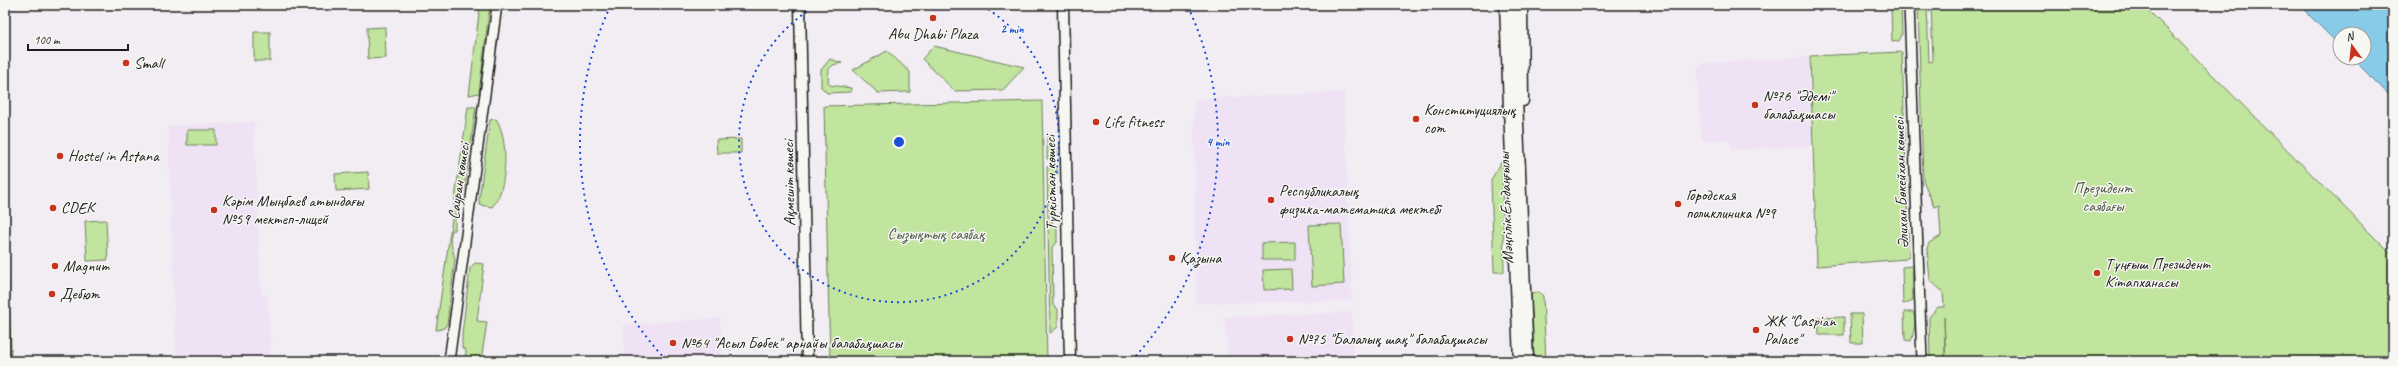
<svg xmlns="http://www.w3.org/2000/svg" width="2398" height="366" font-family="Caveat,sans-serif">
	<rect width="100%" height="100%" fill="#f2edf3"/>
	<filter id="ink" filterUnits="userSpaceOnUse"><feTurbulence type="fractalNoise" baseFrequency=".025" numOctaves="2"/><feDisplacementMap in="SourceGraphic" scale="8" xChannelSelector="R" yChannelSelector="G"/><feConvolveMatrix kernelMatrix="1 2 1 2 8 2 1 2 1" color-interpolation-filters="sRGB"/></filter>
	<g filter="url(#ink)">
		<path fill="#eee2f4" d="M1808,57L1813,146L1731,150L1730,139L1701,141L1697,70L1702,63Z
			M1344,92L1352,301L1196,303L1194,99Z
			M254,122L261,296L268,295L271,361H176L168,126Z
			M1352,312L1354,361H1229L1224,317Z
			M720,318L723,361H625L623,325Z"/>
		<path fill="#c1e49e" stroke="#6e805d" d="M480,5H489V11L479,93L469,95Z
			M1891,5H1901L1902,35L1899,41L1892,42Z
			M1918,5H1927L1929,62L1933,61L1931,5H2143L2393,256V361H1946L1944,317L1945,361H1930L1929,317L1938,307H1944L1943,292L1930,280L1927,248L1929,243L1941,236L1939,205L1934,207L1923,180Z
			M385,27L386,58L368,59L367,28Z
			M254,32H270V61H254Z
			M934,46L1024,67L1003,90L955,91L922,59Z
			M887,51L910,72V92L878,93L853,70Z
			M1902,52L1909,256L1906,259L1817,266L1810,56Z
			M830,59L842,63L833,65L829,69L828,83L830,85L851,88V92L827,93L821,87V70Z
			M1042,101L1047,361H830L824,106Z
			M468,107H476L464,191L455,216V230H452L450,239L455,259L447,324L444,328L438,330H436Z
			M496,119C509,137 508,191 492,207L480,205L479,200L490,120Z
			M187,130H216V145H187Z
			M1047,137H1051L1057,152L1053,159H1047Z
			M741,139V153H717L716,140Z
			M1502,161L1504,272H1494L1491,180Z
			M1047,167H1056L1058,173L1052,179V224L1057,228V243L1052,247L1053,305L1058,309V327L1050,333Z
			M368,172L369,189L336,191L335,174Z
			M5,176L11,352H5Z
			M106,220L108,260L87,261L85,221Z
			M1341,224L1344,284L1312,286L1309,225Z
			M1295,242V260H1262V243Z
			M475,263L484,264L477,321L487,322L481,361H465L466,350L462,348V334L470,268Z
			M1912,266L1913,300L1903,304L1902,267Z
			M1291,269L1292,289L1264,290L1263,270Z
			M1539,292L1543,296L1546,361H1534L1531,293Z
			M1904,312H1913C1917,319 1914,333 1911,341L1905,340Z
			M1850,314H1862L1863,343H1851Z
			M1844,317V335H1819L1818,318Z"/>
		<path fill="#88cbe9" stroke="#5d8597" d="M2299,5H2393V99L2352,58H2364V34H2340V46Z"/>
		<g fill="none" stroke-linecap="round" stroke-linejoin="round">
			<defs>
				<path id="tertiary" d="M1909,5L1922,361
					M449,361L497,5"/>
				<path id="secondary" d="M800,5L807,361
					M1063,5L1070,361
					M1505,5L1519,361
					M1513,5L1528,361
					M1522,5L1523,101"/>
			</defs>
			<use href="#tertiary" stroke="#1c1c1c" stroke-width="12"/>
			<use href="#secondary" stroke="#1c1c1c" stroke-width="13"/>
			<use href="#tertiary" stroke="#f6f6f2" stroke-width="9"/>
			<use href="#secondary" stroke="#f6f6f2" stroke-width="10"/>
		</g>
	</g>
	<g fill="none" stroke="#1d4ed8" stroke-width="2" stroke-dasharray="2 4">
		<path d="M983 6A160 160 0 1 1 815 6"/>
		<path d="M666 360A319 319 0 0 1 610 7M1188 7A319 319 0 0 1 1132 360"/>
	</g>
	<g fill="#c8321e" stroke="#f6f6f2" stroke-width="1.5">
		<circle cx="933" cy="18" r="4"/>
		<circle cx="126" cy="63" r="4"/>
		<circle cx="1755" cy="105" r="4"/>
		<circle cx="1416" cy="119" r="4"/>
		<circle cx="1096" cy="122" r="4"/>
		<circle cx="60" cy="156" r="4"/>
		<circle cx="1271" cy="200" r="4"/>
		<circle cx="1678" cy="204" r="4"/>
		<circle cx="53" cy="208" r="4"/>
		<circle cx="214" cy="210" r="4"/>
		<circle cx="1172" cy="258" r="4"/>
		<circle cx="55" cy="266" r="4"/>
		<circle cx="2097" cy="273" r="4"/>
		<circle cx="52" cy="294" r="4"/>
		<circle cx="1756" cy="330" r="4"/>
		<circle cx="1290" cy="339" r="4"/>
		<circle cx="673" cy="343" r="4"/>
	</g>
	<g text-anchor="middle" dominant-baseline="central" stroke-width="3" stroke-linejoin="round" paint-order="stroke">
		<g font-size="16" fill="#1c1c1c" stroke="#f6f6f2" text-anchor="start">
			<text x="933" y="34" text-anchor="middle">Abu Dhabi Plaza</text>
			<text x="134" y="63">Small</text>
			<text x="1763" y="96">№76 "Әдемі"<tspan x="1763" dy="18">балабақшасы</tspan></text>
			<text x="1424" y="110">Конституциялық<tspan x="1424" dy="18">сот</tspan></text>
			<text x="1104" y="122">Life fitness</text>
			<text x="68" y="156">Hostel in Astana</text>
			<text x="1279" y="191">Республикалық<tspan x="1279" dy="18">физика-математика мектебі</tspan></text>
			<text x="1686" y="195">Городская<tspan x="1686" dy="18">поликлиника №9</tspan></text>
			<text x="222" y="201">Кәрім Мыңбаев атындағы<tspan x="222" dy="18">№59 мектеп-лицей</tspan></text>
			<text x="61" y="208">CDEK</text>
			<text x="1180" y="258">Қазына</text>
			<text x="2105" y="264">Тұңғыш Президент<tspan x="2105" dy="18">Кітапханасы</tspan></text>
			<text x="63" y="266">Magnum</text>
			<text x="60" y="294">Дебют</text>
			<text x="1764" y="321">ЖК "Caspian<tspan x="1764" dy="18">Palace"</tspan></text>
			<text x="1298" y="339">№75 "Балалық шақ" балабақшасы</text>
			<text x="681" y="343">№64 "Асыл Бөбек" арнайы балабақшасы</text>
		</g>
		<g font-size="16" fill="#1c1c1c" stroke="#f6f6f2">
			<text transform="translate(459 181) rotate(-82)">Сауран көшесі</text>
			<text transform="translate(789 183) rotate(-91)">Ақмешіт көшесі</text>
			<text transform="translate(1051 183) rotate(-91)">Түркістан көшесі</text>
			<text transform="translate(1901 183) rotate(-92)">Әлихан Бөкейхан көшесі</text>
			<text transform="translate(1506 208) rotate(-92)">Мәңгілік Ел даңғылы</text>
		</g>
		<g font-size="16" fill="#4e5843" stroke="#f6f6f2">
			<text x="2103" y="188">Президент<tspan x="2103" dy="18">саябағы</tspan></text>
			<text x="936" y="234">Сызықтық саябақ</text>
		</g>
	</g>
	<circle cx="899" cy="142" r="6" fill="#1d4ed8" stroke="#f6f6f2" stroke-width="2"/>
	<g font-size="12" text-anchor="middle" font-weight="bold" fill="#1d4ed8" stroke="#f6f6f2" stroke-width="3" stroke-linejoin="round" paint-order="stroke">
		<text x="1012" y="33">2 min</text>
		<text x="1218" y="146">4 min</text>
	</g>
	<rect width="2398" height="366" fill="none" stroke="#f6f6f2" stroke-width="20"/>
	<rect x="10" y="10" width="2378" height="346" fill="none" stroke="#1c1c1c" stroke-width="1.5" filter="url(#ink)"/>
	<g transform="translate(2352 46) rotate(345)"><circle r="19" fill="#f6f6f2" stroke="#9f9f9c"/>
	<path d="M0-3L7 15L0 10L-7 15Z" fill="#c8321e"/>
	<text y="-6" font-size="11" font-weight="bold" text-anchor="middle" fill="#1c1c1c">N</text>
	</g>
	<path d="M28 44v6h100v-6" fill="none" stroke="#1c1c1c" stroke-width="2"/>
	<text x="34" y="44" font-size="12" fill="#1c1c1c" stroke="#f6f6f2" stroke-width="3" paint-order="stroke">100 m</text>
</svg>
